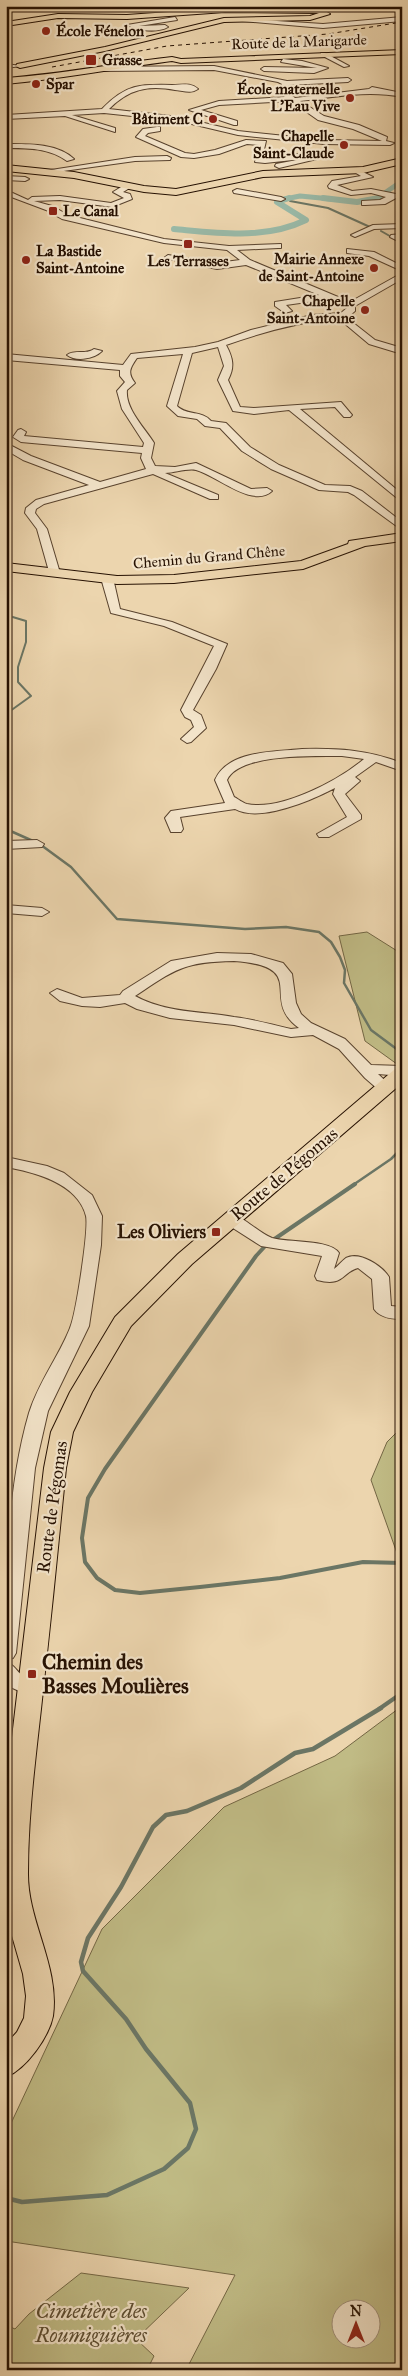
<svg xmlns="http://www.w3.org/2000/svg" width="408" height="2376" font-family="'IM FELL Great Primer',serif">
	<rect width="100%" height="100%" fill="#ecd5ae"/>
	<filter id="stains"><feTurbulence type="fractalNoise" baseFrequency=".004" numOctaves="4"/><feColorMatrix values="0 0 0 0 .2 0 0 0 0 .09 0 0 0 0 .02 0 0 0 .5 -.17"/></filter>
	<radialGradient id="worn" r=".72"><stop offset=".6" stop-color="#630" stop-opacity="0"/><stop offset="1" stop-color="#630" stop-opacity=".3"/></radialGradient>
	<path fill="#c0bb85" stroke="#736644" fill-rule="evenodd" d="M367,932L402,954L401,1067L365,1041L339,936Z
		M402,1427V1557L398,1556L371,1480L387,1442Z
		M402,1706V2370H186L235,2275L6,2241V2134L102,1929L224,1807L335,1756ZM340,2308H370V2338H340Z
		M81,2273L189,2288L136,2339L154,2356L147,2370H6V2325L15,2329L29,2314Z"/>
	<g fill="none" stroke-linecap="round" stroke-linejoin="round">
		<path stroke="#6b7665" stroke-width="2" d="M290,201L328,208L370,227
			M381,231L402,243
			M6,615L26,621V642L18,667V682L31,696L6,714"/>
		<path stroke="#6b7665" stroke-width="2.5" d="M6,829L33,841
			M41,845L71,867L117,919L245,929L286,927L319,932L331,942L340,957L345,970L344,983L371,1030L402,1053
			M353,1185L391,1159L402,1148"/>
		<path stroke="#6b7665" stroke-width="4" d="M273,1240L355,1184
			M267,1244L256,1256L105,1469L88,1498L82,1538L85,1562L97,1578L115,1590L140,1593L200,1587L280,1578L363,1562L402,1563
			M379,1709L402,1693"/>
		<path stroke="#6b7665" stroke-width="4.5" d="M6,2198L22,2202L107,2195L164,2169L188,2148L196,2129L190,2103L146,2049L126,2019L83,1971L81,1962L88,1938L121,1887L153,1827L166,1815L187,1811L241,1788L295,1753L313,1749L381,1708"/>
		<path stroke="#99b9a7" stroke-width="5" d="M285,199L300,196L331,199
			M376,199L402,181"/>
		<path stroke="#99b9a7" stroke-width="6" d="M323,198L357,202L379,198
			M174,229C218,233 265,240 306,220L277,202L289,198"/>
		<defs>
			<path id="minor" d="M6,6H98L6,10Z
				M175,17L177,20L139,26L165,25L168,27C158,33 137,31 127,25Z
				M402,17V21L323,28L242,21L245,19L323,24Z
				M321,53H325L349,66L344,67L321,55Z
				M283,59L302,61L328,68L314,73L264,71L261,69L264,67L317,68L281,62Z
				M6,64L21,66L6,68Z
				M214,66L287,81L348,78L351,80L348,82L289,85L287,92L295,98L369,89L372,87L402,93V97C368,90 335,97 300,101L324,116L359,125L387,137L386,141L394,143L390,145L324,144L238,135L179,121L104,113L72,115L115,128V132L65,116L6,119V115L102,109C126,84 140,84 172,85C183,85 190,82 198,89C191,94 184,91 175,90C148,85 129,89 109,109L179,117L238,131L324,140L382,141L353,129L318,120L291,101L219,105L201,110L237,121V125H234L189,110L219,101L285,97L280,93L282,84L278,82L214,70L102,71L99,69L102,67Z
				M157,127H160V131L148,133L145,136L185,153L194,154L215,150L246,140L266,141L262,158L299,154L317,159L279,168L275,166L276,164L302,159L265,163L255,162L259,145L247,144L219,154L194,158L181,157L136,137L143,129Z
				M6,144C28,144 57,143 74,159L67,161C49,148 28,148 6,148Z
				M167,156L171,158L170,160L135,161L42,174L38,172L135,157Z
				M355,168L373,177L337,185L352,191L371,189L396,194V198L385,204L365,205H362V201L380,200L386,197L371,193L351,195L329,188L328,186L332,181L361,176L351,170Z
				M6,176L25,177L29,179L25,181L6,180Z
				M126,184L133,186L123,192L130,194L132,199L112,207L60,200L34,201L52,206L68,215L164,239L229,246L281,244V248H278L237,250L250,260L350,302L402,273V279L355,306V311L347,318L375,340L402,348V354L369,344L338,318C299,322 263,332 226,345C233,358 235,367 228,380L240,407L254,408L341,402L352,415L350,417H344L335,407L300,409L402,494V502L289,410L254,414L233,411L218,380L224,366L218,347L192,353L177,406C187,416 202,410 211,421L226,423L250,447L279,465L325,485L350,486L362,491L402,522V530L354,495L348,492L319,490L271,469L242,451L220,428L205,426L197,419L178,416L167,406L183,354L137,358C130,368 127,373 135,383L127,390C125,409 145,428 154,443L151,458L155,466L175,467L196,463L251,489L267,488L272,491C253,509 216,475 196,470C187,468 174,473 165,473L218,495V499H210L153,474L44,504L36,509L35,513L47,529L60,573L58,575H50L37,529L25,513L26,508L36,500L89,485L23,460L6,450V443L31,456L100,482L146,469L141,458L142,453L21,442L13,437L18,430L21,429L26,432L24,436L143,447L144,443L122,409L117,391L125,382L120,376V370L6,360V354L123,365L131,354L195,347L218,342L251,330L312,315L341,313L348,307L328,299L286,305L292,311L285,313L275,306V302L319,295L246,265L217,269L164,258L168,255L217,263L240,260L227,250L164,243L62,219L46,210L6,195V190L28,200L32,197L60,196L111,203L124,198L113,192Z
				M237,189L281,197L285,199L281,201L234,193L233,191Z
				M402,224V228L374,229L355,237L351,235L373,225Z
				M402,234V243L390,237L391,235Z
				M347,249L374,252L402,266V271L369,256L347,253Z
				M94,349L102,351C94,359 76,362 67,355C75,349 86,355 94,349Z
				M402,380V392L397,389V383Z
				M107,575L113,578L120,609L172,622L227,644L216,669L193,710L201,715L206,728L191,742L187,743L181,739L194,727L191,720L185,717L181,710L214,646L164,626L111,613L101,578Z
				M302,749C338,748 368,750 402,763V771L376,762L355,777L360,781L345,794L361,815V819L329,837H319L317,834L347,817L333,794L335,788C312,800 260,823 235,809L180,817L183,829L181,832H171L165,818L171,811L225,803L215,780C228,750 274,752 302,749ZM342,756L364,759C339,780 282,811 247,804C243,803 238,799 234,797L227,780C239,753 316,756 342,756Z
				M37,840L44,844L42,847L6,849V841Z
				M6,905L42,908L49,912L42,916L6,913Z
				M217,953L251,954L283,963L292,974L296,1003L301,1014L311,1023L345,1039L371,1065L402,1066V1076L378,1074L393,1088L390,1091H380L365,1078L339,1049L313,1035L291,1037L234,1025L170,1018L137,1009L125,1003L100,1007L82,1006L60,1001L50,993L57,989L82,998L120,995L123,991L171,961ZM234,961C312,967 258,999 299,1028L291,1029C272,1025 253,1019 234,1017C200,1011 166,1013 135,996C176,969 183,962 234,961Z
				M6,1157L47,1166L64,1173L92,1195L102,1216L101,1245L89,1326L48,1411L35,1468L16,1653L13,1658L6,1660C6,1578 6,1493 29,1413C38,1383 59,1356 70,1328C76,1314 89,1229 86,1216C78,1183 34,1172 6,1167Z
				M231,1214C246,1218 257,1232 272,1238C288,1243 330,1239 339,1253L334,1269C338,1266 342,1261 346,1258C360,1251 382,1266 389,1277L391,1306L402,1307V1319C392,1319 380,1318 374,1309L372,1279L358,1268C341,1273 344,1287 317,1280L315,1276L322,1256L261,1246L225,1223L223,1219L225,1215Z
				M6,1662C15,1665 16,1671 23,1676C30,1681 36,1680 40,1688L37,1694L30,1696L6,1685Z"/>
			<path id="major" d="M225,8C245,8 317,3 330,14L310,20L224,22L105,51L20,68L16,66L17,64L105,47L224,18L310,16L319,13L225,12L127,19L58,18L6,26V22L58,14L127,15Z
				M402,50V54L181,63L172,61C117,68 62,79 6,84V78C62,74 117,63 172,57L181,59Z
				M402,158V164L363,173L263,177L176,195L144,192L74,178L6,171V165L74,172L144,186L176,189L263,171L363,167Z
				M402,533V541L365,546L303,569L174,583L117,584L6,571V563L117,576L174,575L301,561L348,544L349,541Z
				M402,1067V1083L192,1264L131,1326L92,1392L73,1432L66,1468C58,1548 50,1629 41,1709C35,1763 28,1817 28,1872C27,1921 60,1966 53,2016C49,2037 26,2069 6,2077V2044L17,2032L24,2018L26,1996L23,1974L6,1915V1788L44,1468L51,1432L70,1392L115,1317L178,1254L395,1069Z"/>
		</defs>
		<use href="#minor" stroke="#58422d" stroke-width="2"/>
		<use href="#major" stroke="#261102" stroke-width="2"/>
		<use href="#minor" fill="#f3e4ca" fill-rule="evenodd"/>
		<use href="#major" fill="#ecd5ae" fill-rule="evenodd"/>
		<path stroke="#261102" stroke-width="1" stroke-dasharray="4 4" stroke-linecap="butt" d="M52,67L167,46L328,34L402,22"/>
	</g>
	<g fill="#8f2418" stroke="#f3e4ca" stroke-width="2">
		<circle cx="46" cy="31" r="5"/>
		<rect x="85" y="54" width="12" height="12" rx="2.5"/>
		<circle cx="36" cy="84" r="5"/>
		<circle cx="350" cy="98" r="5"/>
		<circle cx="213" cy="119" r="5"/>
		<circle cx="344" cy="145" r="5"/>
		<rect x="48" y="206" width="10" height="10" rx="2.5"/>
		<rect x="183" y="239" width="10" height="10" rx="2.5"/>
		<circle cx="26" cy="260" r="5"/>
		<circle cx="374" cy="268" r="5"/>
		<circle cx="365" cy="310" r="5"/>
		<rect x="211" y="1227" width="10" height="10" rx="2.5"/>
		<rect x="27" y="1669" width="10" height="10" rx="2.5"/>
	</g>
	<g text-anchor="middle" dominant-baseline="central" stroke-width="4.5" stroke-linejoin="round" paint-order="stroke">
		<g font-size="15" font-weight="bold" fill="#261102" stroke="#f3e4ca" text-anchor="start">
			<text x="56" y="31">École Fénelon</text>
			<text x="102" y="60">Grasse</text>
			<text x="46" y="84">Spar</text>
			<text x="340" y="89" text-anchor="end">École maternelle<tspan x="340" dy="17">L'Eau Vive</tspan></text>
			<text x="203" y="119" text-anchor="end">Bâtiment C</text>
			<text x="334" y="136" text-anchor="end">Chapelle<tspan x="334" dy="17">Saint-Claude</tspan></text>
			<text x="63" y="211">Le Canal</text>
			<text x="36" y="251">La Bastide<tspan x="36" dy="17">Saint-Antoine</tspan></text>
			<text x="364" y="259" text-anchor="end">Mairie Annexe<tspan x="364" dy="17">de Saint-Antoine</tspan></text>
			<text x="188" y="261" text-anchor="middle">Les Terrasses</text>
			<text x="355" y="301" text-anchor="end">Chapelle<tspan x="355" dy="17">Saint-Antoine</tspan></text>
		</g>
		<g font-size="15" fill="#261102" stroke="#f3e4ca">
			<text transform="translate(299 42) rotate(-2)">Route de la Marigarde</text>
			<text transform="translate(209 557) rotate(-5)">Chemin du Grand Chêne</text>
		</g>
		<g font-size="18" fill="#261102" stroke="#f3e4ca">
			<text transform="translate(284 1174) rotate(-40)">Route de Pégomas</text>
			<text transform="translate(52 1507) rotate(-82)">Route de Pégomas</text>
		</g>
		<g font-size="18" font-weight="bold" fill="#261102" stroke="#f3e4ca" text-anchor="end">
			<text x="206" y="1232">Les Oliviers</text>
		</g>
		<g font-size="21" font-weight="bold" fill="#261102" stroke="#f3e4ca" text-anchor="start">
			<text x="42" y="1662">Chemin des<tspan x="42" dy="24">Basses Moulières</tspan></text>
		</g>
		<g font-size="21" font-style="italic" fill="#5c4c30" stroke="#f3e4ca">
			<text x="91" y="2311">Cimetière des<tspan x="91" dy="24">Roumiguières</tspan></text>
		</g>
	</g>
	<rect width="408" height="2376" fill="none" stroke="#ecd5ae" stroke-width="25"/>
	<rect x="8" y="8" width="393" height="2361" fill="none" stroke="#261102" stroke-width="2.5"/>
	<rect x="12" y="12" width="383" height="2351" fill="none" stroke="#261102"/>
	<g transform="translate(356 2324)"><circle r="24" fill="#f3e4ca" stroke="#a1907a"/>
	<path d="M0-4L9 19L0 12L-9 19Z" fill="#8f2418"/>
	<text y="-8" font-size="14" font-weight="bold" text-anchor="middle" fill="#261102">N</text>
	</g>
	<rect width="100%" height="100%" filter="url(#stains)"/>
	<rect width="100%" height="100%" fill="url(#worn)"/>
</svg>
